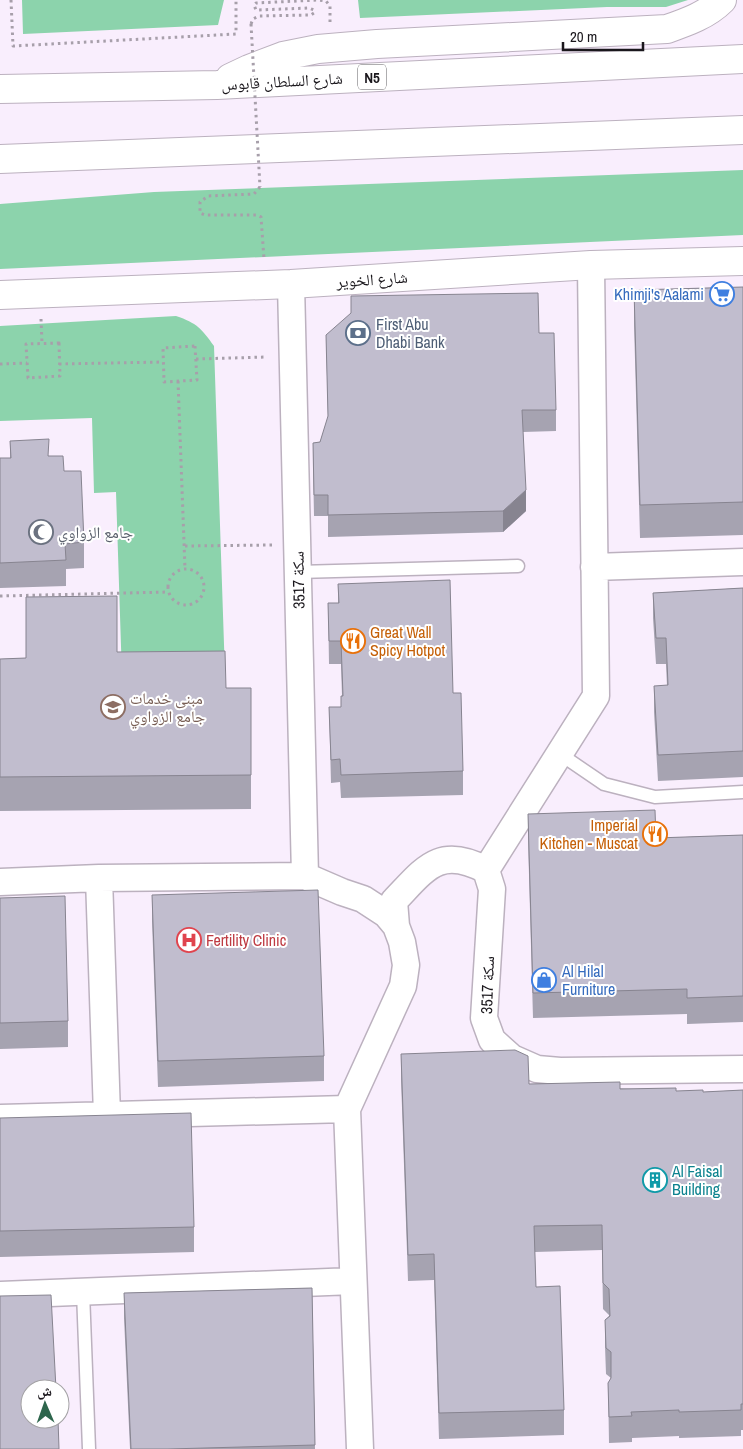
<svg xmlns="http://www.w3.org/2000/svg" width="743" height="1449" font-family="'Archivo Narrow','Noto Naskh Arabic',sans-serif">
	<rect width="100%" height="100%" fill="#f9eefd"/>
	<path fill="#8cd3ac" d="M22,0H224L218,25L23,34Z
		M358,0H688L666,7H607L360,18Z
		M743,170V235L0,269V204L154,192Z
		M176,316C197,323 202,329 214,346L225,674L122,677L116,492L94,493L92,418L0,421V326Z"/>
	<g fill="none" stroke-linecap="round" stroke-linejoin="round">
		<defs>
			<path id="service" d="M298,572L518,566
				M560,754L604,784L655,797L743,792
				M83,1292L89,1449"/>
			<path id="minor" d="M291,284L305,876
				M594,567L743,562
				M486,870L596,696L591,265
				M99,878L107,1115
				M0,882L99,878L305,876L342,892L363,899L386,914L396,926
				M394,901C425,869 439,845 486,870L492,889L484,1018L492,1040L512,1058L537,1069L560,1071L743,1069
				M0,1118L347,1109
				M0,1295L353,1281
				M360,1449L347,1109L403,986L406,965L402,942L396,926L394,901"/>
			<path id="tertiary" d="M0,295L291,284L591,265L743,261"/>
			<path id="trunk" d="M230,78L249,69L283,56L318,49L377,44L667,29C687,22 707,15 722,0
				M0,89L217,85L743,59
				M0,159L743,130"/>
		</defs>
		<use href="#service" stroke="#bcb1bf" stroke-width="15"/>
		<use href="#minor" stroke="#bcb1bf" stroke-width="29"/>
		<use href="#tertiary" stroke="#bcb1bf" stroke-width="30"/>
		<use href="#trunk" stroke="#bcb1bf" stroke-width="30"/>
		<path stroke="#a79faa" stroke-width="3" stroke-dasharray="2.5 4" stroke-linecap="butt" d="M11,0L13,46L236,34V0
			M251,24L253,19L259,16L311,15L314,13V10L309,8L256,10L254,5L256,3L318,0L326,1L330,6V22
			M260,187L254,194L208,196L200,202V213L205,215H256L261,217L264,259
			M41,319L42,343
			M59,343L60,376L28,378L26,344Z
			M195,346L197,380L164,382L163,348Z
			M196,359L266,357
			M0,364L27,363
			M59,364L163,362
			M178,381L185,569
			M185,546L272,545
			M168 587a18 18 0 1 1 36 0a18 18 0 1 1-36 0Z
			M0,596L168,592"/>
		<use href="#service" stroke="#fff" stroke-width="12"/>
		<use href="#minor" stroke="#fff" stroke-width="26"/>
		<use href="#tertiary" stroke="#fff" stroke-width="28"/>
		<use href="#trunk" stroke="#fff" stroke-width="28"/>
		<path stroke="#a79faa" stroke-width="3" stroke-dasharray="2.5 4" stroke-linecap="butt" d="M251,24L260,187"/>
	</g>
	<path fill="#a6a3b1" d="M743,287V535L640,538L634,324V290Z
		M539,333L556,410V431L523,432L526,511L503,532L328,537V516H314L313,464V443L320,442L328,418L326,335Z
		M10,441L49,456L64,471L84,542V568L66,569V586L0,588V458H10Z
		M338,584L453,693L463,771V795L341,798L340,782L331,783L329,707H341L342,696L341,664H329L328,603H338Z
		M743,588V777L658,781L654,712V686H667L666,664H656L653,618V593Z
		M117,652L226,688H251V809L0,811V659L26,658Z
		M528,814L656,838L743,835V1022L687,1024V1014L533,1018L528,839Z
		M152,895L324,1056V1081L158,1087L152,921Z
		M0,898L68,1021V1047L0,1049Z
		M401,1054L529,1084L676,1091L703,1092L743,1090V1430H741V1436L679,1438V1436L632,1438V1442L609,1443L608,1383L611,1378L606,1374L605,1346V1320L609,1316V1315L603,1309L602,1250L535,1252L536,1287L564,1410V1435L439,1439L434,1280L408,1281L401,1079Z
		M0,1118L194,1227V1252L0,1257Z
		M312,1288L315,1449H130L124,1318V1293Z"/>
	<path fill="#878490" d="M526,490V511L503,532V511Z"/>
	<path fill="#c1bdce" stroke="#878490" d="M743,287V502L640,505L634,290Z
		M538,293L539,333H554L556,410H522L526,490L503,511L328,515V495H314L313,443L320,442L328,416L326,335L351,313V296Z
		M49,439L48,456H63L64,471H81L84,542L65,544L66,560L0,563V458H11L10,441Z
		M450,580L453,693H461L463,771L341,775L340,759L331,760L329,707H341V696H343L341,641H329L328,603H339L338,584Z
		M743,588V751L658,755L654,686L668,685L666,638H656L653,593Z
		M117,596V652L225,651L226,688H251V775L0,777V659L26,658V597Z
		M655,810L656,838L743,835V996L687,998V989L533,993L528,814Z
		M318,890L324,1056L158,1061L152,895Z
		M65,896L68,1021L0,1023V898Z
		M515,1050L528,1056L529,1084L620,1082V1089L676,1088V1091L703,1090V1092L743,1090V1404H741V1410L679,1412V1410L631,1412L632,1416L609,1417L608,1383L611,1378V1352L606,1348L605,1320L610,1316L609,1289L603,1283L602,1225L534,1226L536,1287L560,1286L564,1410L439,1413L434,1254L408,1255L401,1054Z
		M191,1113L194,1227L0,1231V1118Z
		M312,1288L315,1445L168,1449H131L124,1293Z
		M51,1295L56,1389H30V1419H58L59,1449H0V1296Z"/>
	<defs>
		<symbol id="supermarket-ring" viewBox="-11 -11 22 22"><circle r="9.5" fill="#fff" stroke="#3f7fe0" stroke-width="1.5"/><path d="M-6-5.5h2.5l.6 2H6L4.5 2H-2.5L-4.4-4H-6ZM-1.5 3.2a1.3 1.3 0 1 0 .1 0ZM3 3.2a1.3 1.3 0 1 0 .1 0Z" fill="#3f7fe0"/></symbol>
		<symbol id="bank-ring" viewBox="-11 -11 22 22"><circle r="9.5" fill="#fff" stroke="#5c6f8a" stroke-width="1.5"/><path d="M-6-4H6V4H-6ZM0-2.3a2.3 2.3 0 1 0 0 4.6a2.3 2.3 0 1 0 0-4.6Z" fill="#5c6f8a"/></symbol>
		<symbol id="mosque-ring" viewBox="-11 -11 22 22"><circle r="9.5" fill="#fff" stroke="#6b7280" stroke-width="1.5"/><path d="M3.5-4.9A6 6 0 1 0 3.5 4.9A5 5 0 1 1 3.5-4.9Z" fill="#6b7280"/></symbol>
		<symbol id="restaurant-ring" viewBox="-11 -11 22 22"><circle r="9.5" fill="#fff" stroke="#e8710a" stroke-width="1.5"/><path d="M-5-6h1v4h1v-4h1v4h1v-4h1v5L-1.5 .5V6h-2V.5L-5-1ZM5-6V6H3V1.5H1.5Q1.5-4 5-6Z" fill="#e8710a"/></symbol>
		<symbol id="university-ring" viewBox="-11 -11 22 22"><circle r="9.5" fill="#fff" stroke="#8d6e63" stroke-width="1.5"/><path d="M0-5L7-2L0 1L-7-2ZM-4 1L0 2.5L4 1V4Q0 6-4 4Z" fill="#8d6e63"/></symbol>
		<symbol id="hospital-ring" viewBox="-11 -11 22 22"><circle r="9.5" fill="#fff" stroke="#e0444e" stroke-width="1.5"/><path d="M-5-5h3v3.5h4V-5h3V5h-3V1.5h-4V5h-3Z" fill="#e0444e"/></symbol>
		<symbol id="shop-ring" viewBox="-11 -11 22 22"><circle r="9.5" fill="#fff" stroke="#3f7fe0" stroke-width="1.5"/><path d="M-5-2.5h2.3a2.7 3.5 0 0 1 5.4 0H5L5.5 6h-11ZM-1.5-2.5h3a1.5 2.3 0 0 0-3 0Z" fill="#3f7fe0"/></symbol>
		<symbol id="building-ring" viewBox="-11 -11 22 22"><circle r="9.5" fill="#fff" stroke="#0f9aa8" stroke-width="1.5"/><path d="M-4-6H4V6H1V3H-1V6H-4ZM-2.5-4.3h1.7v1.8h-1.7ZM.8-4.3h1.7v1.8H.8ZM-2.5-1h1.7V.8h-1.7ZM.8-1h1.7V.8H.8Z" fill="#0f9aa8"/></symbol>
	</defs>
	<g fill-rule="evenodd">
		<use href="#supermarket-ring" x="708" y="280" width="28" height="28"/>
		<use href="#bank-ring" x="344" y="319" width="28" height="28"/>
		<use href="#mosque-ring" x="27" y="518" width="28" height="28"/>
		<use href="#restaurant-ring" x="339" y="627" width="28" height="28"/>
		<use href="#university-ring" x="99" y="693" width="28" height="28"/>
		<use href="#restaurant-ring" x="641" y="820" width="28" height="28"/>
		<use href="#hospital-ring" x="175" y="926" width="28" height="28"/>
		<use href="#shop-ring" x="530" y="966" width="28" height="28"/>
		<use href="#building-ring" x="641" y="1166" width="28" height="28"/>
	</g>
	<g text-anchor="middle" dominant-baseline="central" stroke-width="4" stroke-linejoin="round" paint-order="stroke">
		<rect fill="#fff" stroke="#5f5d60" stroke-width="1" x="358" y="64.5" width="28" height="25" rx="4"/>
		<g font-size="15" font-weight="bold" fill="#1a171c">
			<text x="372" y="77">N5</text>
		</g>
		<g font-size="16" fill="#1a171c" stroke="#fff">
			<text transform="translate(282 81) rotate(-3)">شارع السلطان قابوس</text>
			<text transform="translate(372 279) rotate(-4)">شارع الخوير</text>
			<text transform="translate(298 580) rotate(-91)">سكة 3517</text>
			<text transform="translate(487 985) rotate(-88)">سكة 3517</text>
		</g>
		<g font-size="16" fill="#366cbe" stroke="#fff" text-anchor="end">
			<text x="704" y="294">Khimji's Aalami</text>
			<text x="562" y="971" text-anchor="start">Al Hilal<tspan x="562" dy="18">Furniture</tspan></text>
		</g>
		<g font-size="16" fill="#4e5e75" stroke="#fff" text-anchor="start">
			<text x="376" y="324">First Abu<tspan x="376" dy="18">Dhabi Bank</tspan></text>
		</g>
		<g font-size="16" fill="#5b616d" stroke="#fff" text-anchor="start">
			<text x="58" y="532">جامع الزواوي</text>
		</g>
		<g font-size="16" fill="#c56008" stroke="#fff" text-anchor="start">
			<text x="370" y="632">Great Wall<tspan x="370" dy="18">Spicy Hotpot</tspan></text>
			<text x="638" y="825" text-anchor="end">Imperial<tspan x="638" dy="18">Kitchen - Muscat</tspan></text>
		</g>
		<g font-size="16" fill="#785e54" stroke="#fff" text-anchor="start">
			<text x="130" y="698">مبنى خدمات<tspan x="130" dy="18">جامع الزواوي</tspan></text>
		</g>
		<g font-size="16" fill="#be3a42" stroke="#fff" text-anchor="start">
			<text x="206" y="940">Fertility Clinic</text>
		</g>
		<g font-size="16" fill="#0d838f" stroke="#fff" text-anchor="start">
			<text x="672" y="1171">Al Faisal<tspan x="672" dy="18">Building</tspan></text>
		</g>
	</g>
	<g transform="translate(45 1404) rotate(358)"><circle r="24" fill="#ffffff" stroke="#a3a2a4"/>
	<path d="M0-4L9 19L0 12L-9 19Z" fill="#2e664d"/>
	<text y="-8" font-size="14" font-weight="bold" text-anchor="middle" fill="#1a171c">ش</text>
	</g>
	<path d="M563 42v8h80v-8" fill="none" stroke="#1a171c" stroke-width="2.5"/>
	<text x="570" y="42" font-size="15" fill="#1a171c" stroke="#ffffff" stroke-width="4" paint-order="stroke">20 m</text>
</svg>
